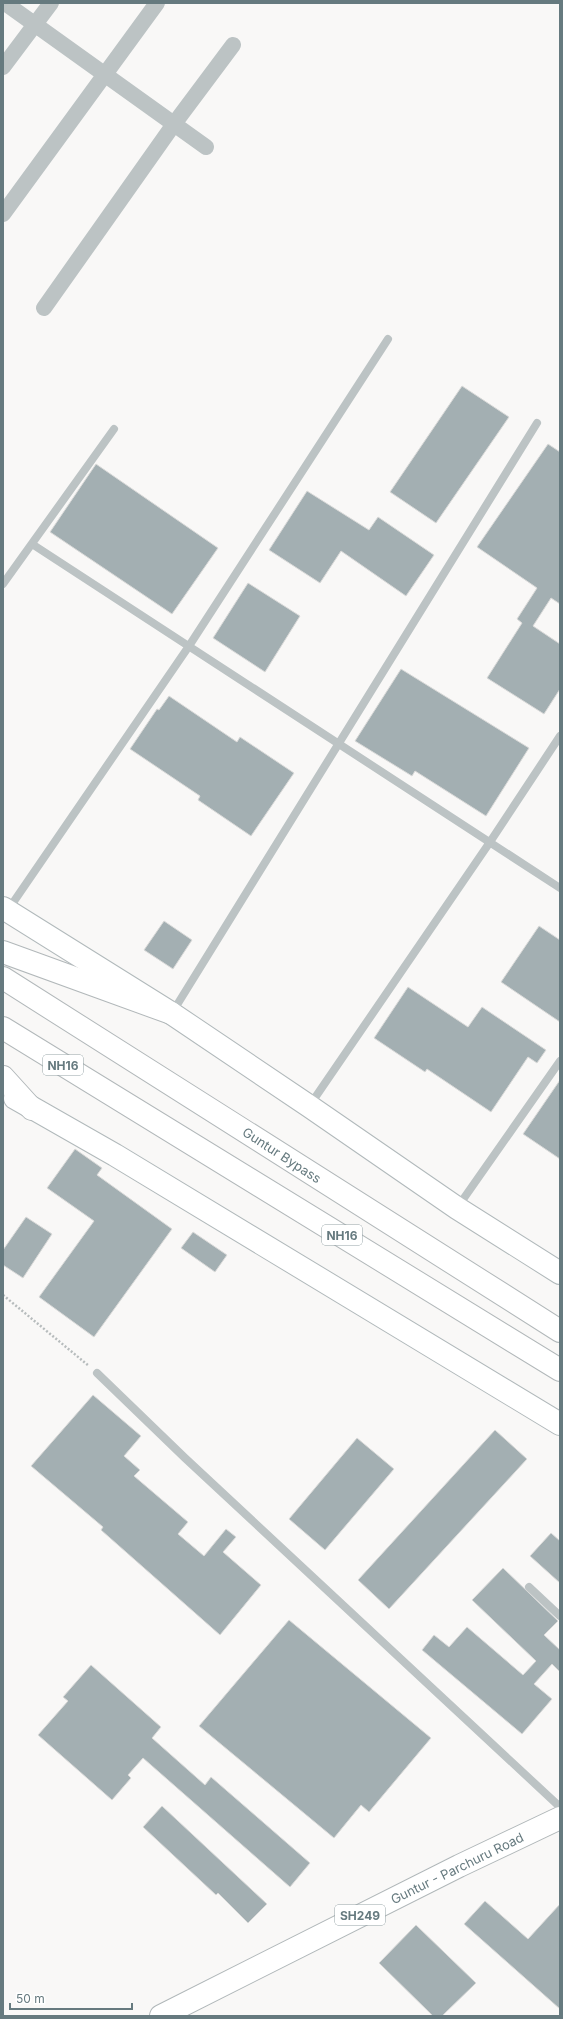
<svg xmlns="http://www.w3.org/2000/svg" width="563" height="2019" font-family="Inter,sans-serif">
	<rect width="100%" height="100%" fill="#f9f8f7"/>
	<path fill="#a3afb2" stroke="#dadad9" d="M462,386L509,417L436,523L390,492Z
		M548,444L560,452V604L551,598L533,626L560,644V689L544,714L487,678L522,623L517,619L537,588L477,547Z
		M96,464L218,548L172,614L50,532Z
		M307,491L369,530L378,517L434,555L406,596L341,551L320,583L269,550Z
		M248,583L300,616L265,672L213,638Z
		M401,669L529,748L486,816L415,771L412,776L355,741Z
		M169,696L237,742L240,737L294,773L251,836L198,800L200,796L130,749L157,709L159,710Z
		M164,921L192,940L173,969L144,950Z
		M539,926L560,940V1022L501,982Z
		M408,987L468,1027L482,1007L546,1050L537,1063L528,1057L491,1112L427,1069L425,1072L374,1038Z
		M560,1080V1159L523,1134Z
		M75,1149L102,1168L97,1175L172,1229L94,1337L39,1297L94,1221L47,1188Z
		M26,1217L52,1234L23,1278L3,1265V1250Z
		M193,1232L227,1255L215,1272L181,1248Z
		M93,1395L141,1436L124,1456L140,1470L134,1476L188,1522L178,1534L204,1556L226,1529L236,1537L223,1552L261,1585L220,1635L101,1530L103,1527L31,1466Z
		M495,1430L527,1459L389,1609L358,1580Z
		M357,1438L394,1469L325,1550L289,1519Z
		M551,1533L560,1541V1583L530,1556Z
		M503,1568L558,1621L544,1635L560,1650V1672L552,1664L534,1684L552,1699L522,1734L422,1650L434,1635L449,1647L467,1627L523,1675L536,1661L472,1600Z
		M289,1620L431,1738L369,1812L361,1805L334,1838L199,1726Z
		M91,1665L161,1727L152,1738L205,1785L211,1777L310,1863L290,1887L143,1758L128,1775L131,1778L112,1800L38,1735L68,1701L63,1697Z
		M162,1806L267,1904L248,1923L218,1893L216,1895L143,1827Z
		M485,1901L528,1939L560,1904V2009L464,1924Z
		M416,1925L476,1983L442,2016H433L379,1963Z"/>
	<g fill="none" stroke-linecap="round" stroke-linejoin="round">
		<defs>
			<path id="secondary" d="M3,908L171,1013L309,1106L457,1208L560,1273
				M15,1098L115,1155L560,1424"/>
			<path id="primary" d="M161,2016L459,1866L560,1818"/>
			<path id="highway" d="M3,952L171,1013
				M3,978L560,1331
				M3,1028L560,1370
				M3,1077L32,1109"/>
		</defs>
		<use href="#secondary" stroke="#b1b9bb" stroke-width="24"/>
		<use href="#primary" stroke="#b0b7b9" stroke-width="24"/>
		<use href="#highway" stroke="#b2b8ba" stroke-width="24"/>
		<path stroke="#b7bcbd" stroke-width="2.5" stroke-dasharray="2 2" stroke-linecap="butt" d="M3,1295L89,1366"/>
		<path stroke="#bcc3c4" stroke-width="8" d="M32,544L560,888
			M3,584L114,429
			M8,910L189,646L388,339
			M172,1013L537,423
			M310,1105L490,842L560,736
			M457,1208L560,1061
			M97,1373L185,1458L560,1807
			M529,1587L560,1616"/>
		<path stroke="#bcc3c4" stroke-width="16" d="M5,3L206,147
			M3,67L51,3
			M3,214L157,3
			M44,308L174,124L233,45"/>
		<use href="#secondary" stroke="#fff" stroke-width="22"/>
		<use href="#primary" stroke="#fff" stroke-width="22"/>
		<use href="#highway" stroke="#fff" stroke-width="22"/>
	</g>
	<g text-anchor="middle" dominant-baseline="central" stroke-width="4" stroke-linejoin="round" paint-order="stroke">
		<g fill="#fff" stroke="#94a2a5" stroke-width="1">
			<rect x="43" y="1055" width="40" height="20" rx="3"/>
			<rect x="322" y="1225" width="40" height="20" rx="3"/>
			<rect x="335" y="1905" width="50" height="20" rx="3"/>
		</g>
		<g font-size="12" font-weight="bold" fill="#667a7f">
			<text x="63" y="1065">NH16</text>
			<text x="342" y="1235">NH16</text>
			<text x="360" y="1915">SH249</text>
		</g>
		<g font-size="13" fill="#667a7f" stroke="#fff">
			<text transform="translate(282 1155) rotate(33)">Guntur Bypass</text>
			<text transform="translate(457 1868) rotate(-26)">Guntur - Parchuru Road</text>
		</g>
	</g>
	<rect width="563" height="2019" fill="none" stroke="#667a7f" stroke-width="8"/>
	<path d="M10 2003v6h122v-6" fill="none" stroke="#667a7f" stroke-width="2"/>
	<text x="16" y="2003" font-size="12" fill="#667a7f" stroke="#ffffff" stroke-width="3" paint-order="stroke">50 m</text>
</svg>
